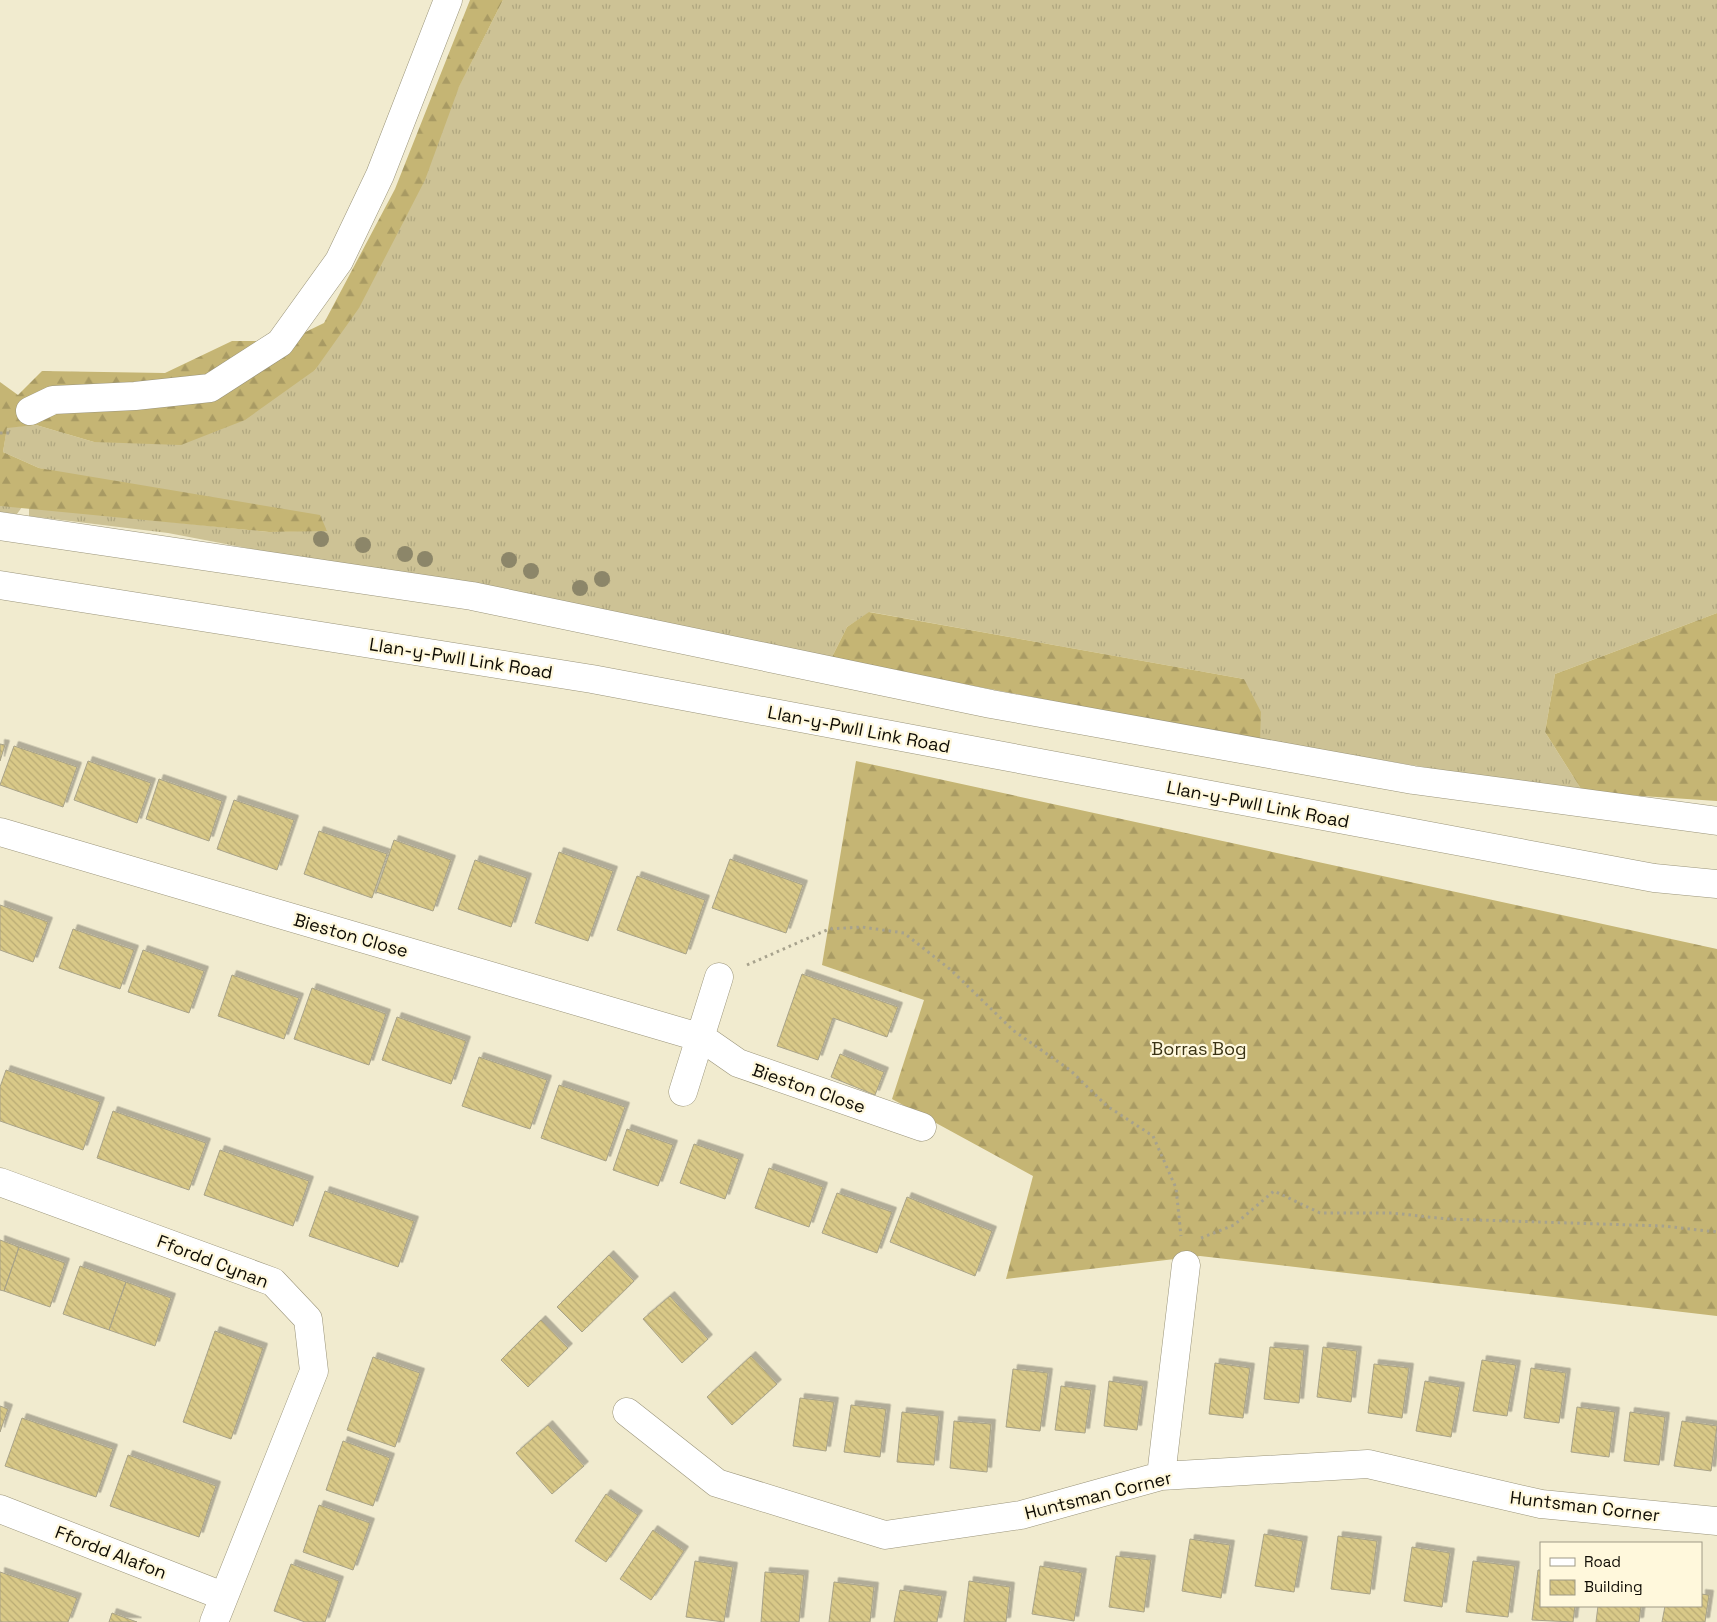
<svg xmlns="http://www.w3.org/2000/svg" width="1717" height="1622" font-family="'Space Grotesk',sans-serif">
	<defs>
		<pattern id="grass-tufts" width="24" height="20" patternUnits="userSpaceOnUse" patternTransform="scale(1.25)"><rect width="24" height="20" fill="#cdc295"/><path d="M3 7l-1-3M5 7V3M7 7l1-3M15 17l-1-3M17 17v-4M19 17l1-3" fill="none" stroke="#afa67f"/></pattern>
		<pattern id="forest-firs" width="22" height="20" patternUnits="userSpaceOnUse" patternTransform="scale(1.25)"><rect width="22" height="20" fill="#c5b574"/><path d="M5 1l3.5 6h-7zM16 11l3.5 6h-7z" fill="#a89a63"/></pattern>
		<pattern id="building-back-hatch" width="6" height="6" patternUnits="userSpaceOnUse" patternTransform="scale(1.25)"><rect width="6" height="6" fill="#d9c988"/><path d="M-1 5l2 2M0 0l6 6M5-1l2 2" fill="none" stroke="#b9ab74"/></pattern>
		<filter id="shadow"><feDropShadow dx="4.5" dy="-4.5" stdDeviation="0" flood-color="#0004"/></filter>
	</defs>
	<rect width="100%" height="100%" fill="#f1ebcf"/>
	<path fill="url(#grass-tufts)" d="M503,0H1717V613L1555,674L1545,732L1581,789L1454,772L1260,740L1244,679L870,612L847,627L831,659L168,533L29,516V507L269,532L327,530L39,468L3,452L7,427L36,425L94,442L315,370Z
		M0,506L22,507L17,514L0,512Z"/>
	<path fill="url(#forest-firs)" d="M470,0H503L459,87L425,180L359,308L315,370L245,420L181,445L94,442L36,425L7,428L3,452L39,468L320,515L327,531L269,532L0,506V382L18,395L42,371L165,373L232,341H287L324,323L395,189Z
		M869,612L1244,679L1261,712L1260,740L831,659L847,627Z
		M1717,613V801L1627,795L1581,789L1545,732L1555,674Z
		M856,761L1717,949V1316L1200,1256L1006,1279L1033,1176L892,1099L924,1000L822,965Z"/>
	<path fill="url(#building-back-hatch)" stroke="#a9a389" filter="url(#shadow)" d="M0,744L5,745L0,761Z
		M14,746L77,767L63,807L0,785Z
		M88,761L151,783L137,823L74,800Z
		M159,779L222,801L209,841L146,819Z
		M234,800L294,820L277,870L217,849Z
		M319,831L387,854L372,898L304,874Z
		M394,840L451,860L433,911L376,892Z
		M559,852L613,871L588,941L535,923Z
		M730,859L803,885L786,933L712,908Z
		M475,860L527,878L511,927L458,909Z
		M637,876L705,900L686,954L617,930Z
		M0,905L48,922L33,962L0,950Z
		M73,929L134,950L120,989L59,968Z
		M143,950L204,971L189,1013L128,992Z
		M802,974L898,1007L887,1037L833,1018L818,1060L777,1046Z
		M232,975L299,998L284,1039L218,1016Z
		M312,988L386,1014L369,1065L294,1039Z
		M397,1017L466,1041L451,1084L382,1060Z
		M840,1054L884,1072L875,1095L831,1077Z
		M479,1057L547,1080L530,1129L462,1106Z
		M6,1070L100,1102L83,1150L0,1121V1087Z
		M559,1085L625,1107L606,1161L541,1138Z
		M113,1111L206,1143L189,1190L97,1158Z
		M627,1129L673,1145L658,1186L613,1170Z
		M694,1144L739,1159L725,1199L680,1183Z
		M220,1150L309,1181L293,1226L204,1195Z
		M769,1168L823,1187L809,1227L755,1208Z
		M325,1191L414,1221L398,1267L309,1236Z
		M837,1193L892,1212L877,1253L822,1233Z
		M907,1197L992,1231L975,1276L890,1242Z
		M0,1240L19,1247L4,1291L0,1290Z
		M19,1247L65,1263L50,1307L4,1291Z
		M609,1255L634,1281L582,1332L557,1307Z
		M80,1266L126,1282L109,1330L63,1314Z
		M126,1282L171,1298L155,1346L109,1330Z
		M670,1296L708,1339L682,1363L643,1319Z
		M541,1320L568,1348L528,1387L501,1360Z
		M215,1331L263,1348L231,1439L183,1422Z
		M1270,1347L1304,1350L1299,1403L1264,1399Z
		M1323,1347L1357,1351L1351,1402L1317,1397Z
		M751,1356L777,1384L732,1425L707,1397Z
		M373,1357L420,1373L395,1447L347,1430Z
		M1482,1360L1516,1365L1507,1416L1473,1411Z
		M1215,1363L1250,1368L1243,1418L1209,1414Z
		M1374,1364L1409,1368L1402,1418L1368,1413Z
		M1531,1368L1566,1373L1559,1423L1524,1418Z
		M1013,1369L1048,1373L1040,1431L1006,1427Z
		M1109,1381L1143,1386L1137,1430L1104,1426Z
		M1425,1381L1460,1387L1451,1437L1416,1431Z
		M1061,1386L1091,1390L1085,1433L1055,1430Z
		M800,1398L834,1402L826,1451L793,1446Z
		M851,1405L886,1409L880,1457L844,1452Z
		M0,1406L8,1409L0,1432Z
		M1577,1407L1615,1412L1609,1457L1571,1452Z
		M902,1412L939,1416L934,1465L897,1462Z
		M1630,1412L1665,1417L1659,1465L1624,1461Z
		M22,1418L113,1449L96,1497L5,1466Z
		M954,1421L991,1424L987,1472L950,1468Z
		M1682,1421L1717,1426L1711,1471L1674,1466Z
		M548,1425L584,1466L552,1494L516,1453Z
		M343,1441L390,1458L373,1506L326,1490Z
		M128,1455L216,1486L199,1537L110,1506Z
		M606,1494L638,1515L606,1562L575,1541Z
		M319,1505L370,1523L353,1570L303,1552Z
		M653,1530L684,1551L651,1600L620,1579Z
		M1264,1534L1303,1541L1294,1592L1255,1586Z
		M1338,1536L1377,1541L1370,1594L1331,1589Z
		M1190,1539L1230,1545L1221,1598L1182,1591Z
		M1412,1547L1450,1553L1442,1607L1404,1601Z
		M1116,1556L1151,1560L1144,1612L1109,1607Z
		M695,1561L733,1567L724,1622L686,1617Z
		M1473,1561L1515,1566L1508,1617L1466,1612Z
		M291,1564L339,1581L325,1622H305L274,1611Z
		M1040,1566L1082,1573L1074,1621L1032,1614Z
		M1538,1570H1541V1606H1575L1573,1622L1532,1620Z
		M0,1572L77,1598L68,1622H0Z
		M765,1572L804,1575L799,1622H761Z
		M969,1581L1010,1587L1006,1622H964Z
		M834,1582L874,1587L870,1622H829Z
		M900,1590L942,1596L937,1622H894Z
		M1701,1594L1709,1595L1705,1622H1662L1665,1606H1701Z
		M1598,1606H1641L1639,1622H1596Z
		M112,1613L137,1622H109Z"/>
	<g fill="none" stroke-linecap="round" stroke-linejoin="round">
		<defs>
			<path id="minor" d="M30,411L53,400L135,396L210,388L280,343L339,261L380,175L448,0
				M0,832L702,1038L738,1063L922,1127
				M683,1092L719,977
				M0,1182L273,1282L308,1319L314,1371L214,1622
				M627,1412L717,1483L885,1535L1021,1515L1161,1476L1368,1464L1541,1504L1717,1521
				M1161,1476L1186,1265
				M0,1509L223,1596"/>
			<path id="highway" d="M0,526L472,596L991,704L1413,780L1717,821
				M0,585L592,679L1654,878L1717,884"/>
		</defs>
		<use href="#minor" stroke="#9a947a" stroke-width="29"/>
		<use href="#highway" stroke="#9a947a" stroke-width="29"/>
		<path stroke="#a7a28d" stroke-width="3" stroke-dasharray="2.5 4" stroke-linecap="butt" d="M0,433H9
			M747,965L829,929L862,927L904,933L951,970L1014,1031L1070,1070L1107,1106L1153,1136L1176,1188L1181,1236
			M1201,1238L1234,1225L1274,1191L1320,1213H1392L1447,1219L1663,1226L1717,1232"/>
		<use href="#minor" stroke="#fff" stroke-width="28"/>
		<use href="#highway" stroke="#fff" stroke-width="28"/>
	</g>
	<g fill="#8c8669">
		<circle cx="321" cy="539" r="8"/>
		<circle cx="363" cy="545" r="8"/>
		<circle cx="405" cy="554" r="8"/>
		<circle cx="425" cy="559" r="8"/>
		<circle cx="509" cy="560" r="8"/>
		<circle cx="531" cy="571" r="8"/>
		<circle cx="602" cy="579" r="8"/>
		<circle cx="580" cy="588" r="8"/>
	</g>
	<g text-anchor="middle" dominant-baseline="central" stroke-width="4.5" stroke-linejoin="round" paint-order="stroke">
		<g font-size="18" fill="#0f0c04" stroke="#fff8dc">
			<text transform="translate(461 658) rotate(9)">Llan-y-Pwll Link Road</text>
			<text transform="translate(859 729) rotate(11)">Llan-y-Pwll Link Road</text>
			<text transform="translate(1258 804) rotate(11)">Llan-y-Pwll Link Road</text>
			<text transform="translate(351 935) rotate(16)">Bieston Close</text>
			<text transform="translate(809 1088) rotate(19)">Bieston Close</text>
			<text transform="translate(213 1261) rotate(21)">Ffordd Cynan</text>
			<text transform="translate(1098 1495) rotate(-14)">Huntsman Corner</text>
			<text transform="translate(1585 1506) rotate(7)">Huntsman Corner</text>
			<text transform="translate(111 1552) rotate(21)">Ffordd Alafon</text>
		</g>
		<g font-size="18" fill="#3a3315" stroke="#fff8dc">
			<text x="1199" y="1048">Borras Bog</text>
		</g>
	</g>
	<rect x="1540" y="1542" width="162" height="65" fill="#fff8dc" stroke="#9f9a86"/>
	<rect x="1550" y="1558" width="25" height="8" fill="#ffffff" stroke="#9f9a86"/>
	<text x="1584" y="1567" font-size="15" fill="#0f0c04">Road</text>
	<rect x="1550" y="1580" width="25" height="15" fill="url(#building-back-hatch)" stroke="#9f9a86"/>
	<text x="1584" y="1592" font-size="15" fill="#0f0c04">Building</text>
</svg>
